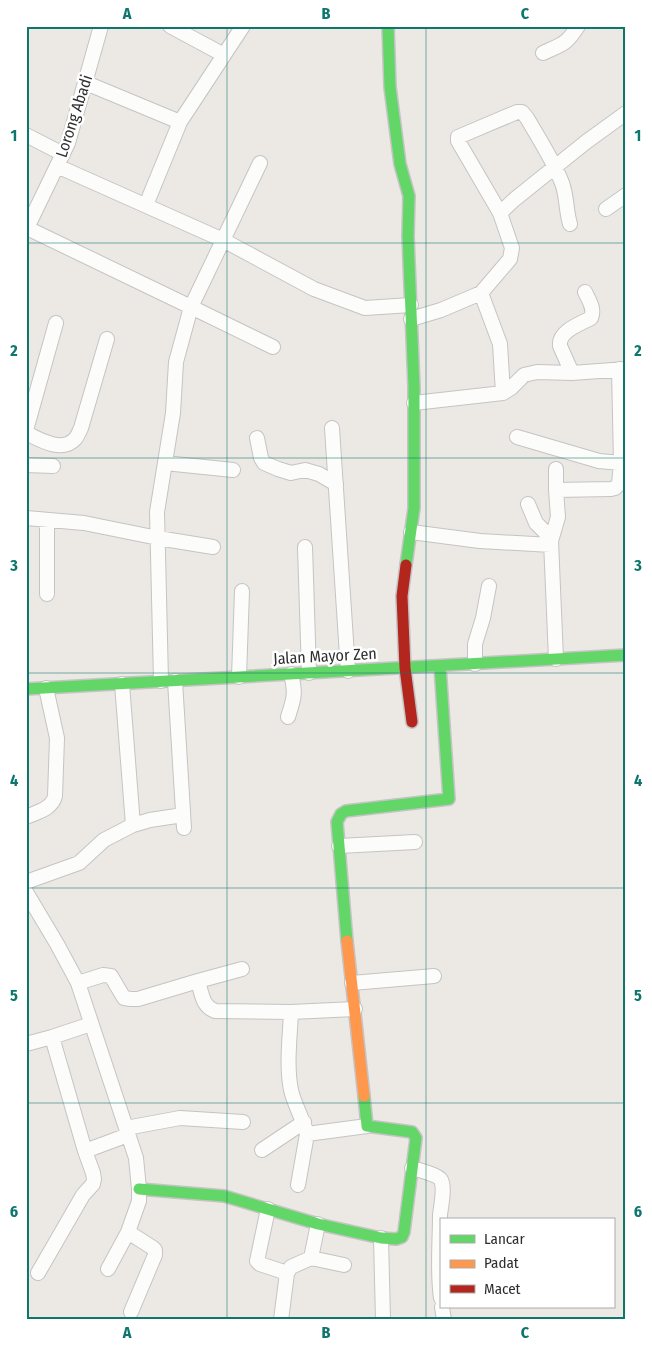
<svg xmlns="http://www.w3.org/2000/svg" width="652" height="1346" font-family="'Fira Sans Condensed',sans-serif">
	<rect width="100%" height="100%" fill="#ece8e4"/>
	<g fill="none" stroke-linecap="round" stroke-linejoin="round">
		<defs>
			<path id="street" d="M170,26L224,55
				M543,53C562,44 566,45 578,26
				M86,83L180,122L243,26
				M26,135L63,154
				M57,166L223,240L314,289L365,308L411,305
				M146,205L180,122
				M606,209L626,195
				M500,213L458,141V137L517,112H522L527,118C539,139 553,160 562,183C567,196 566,211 570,224
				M27,228L191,307L260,163
				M26,230L68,143L101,26
				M481,293L500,344L503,393
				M411,319L441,310L481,293L510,259L512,248L500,213L515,199L586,142L626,113
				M572,373L560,346C558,331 580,324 591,318C595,309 589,300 585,292
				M414,403L503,393L511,388L524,375L537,372L572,373L626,369
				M332,428L348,671
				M26,430L56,323
				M26,433C40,440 62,453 75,439C78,436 79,432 81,428L107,339
				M517,437L599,461L621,463
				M257,438L261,458L264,463L278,469L291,473L305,470L319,474L336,484
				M165,463L233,470
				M26,465L53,466
				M556,490L611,489L615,488L619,484L621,463L619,369
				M528,504L536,523L545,532L551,541
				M26,518L84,523L158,538L213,547
				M47,520V594
				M411,532L480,541L551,545
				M305,547L309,673
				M556,659L551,541L558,517L556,490V469
				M475,664V644L483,618L489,586
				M239,677L242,591
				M161,681L157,512L173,413L176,362L191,307L273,347
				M175,681L184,828
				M288,717C294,698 296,694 291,674
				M26,817C37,812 52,809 55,796L57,738L46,688
				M133,825L150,820L183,815
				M339,846L415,842
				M26,882L79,863L104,840L133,825L122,684
				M26,892L57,944L78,983L136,1158L139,1189V1201L128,1232L108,1269
				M198,981L242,969
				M78,983L103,975L111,976L124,998L131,999H138L198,981C202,994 202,1006 215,1011L291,1012L355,1009
				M352,983L434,976
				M291,1012C290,1037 286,1065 291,1090C294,1104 303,1119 307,1134
				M52,1037L85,1151
				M26,1044L52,1037L91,1024
				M126,1128L180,1118L243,1122
				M262,1150L304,1122
				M412,1168C419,1170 438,1175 441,1180C445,1188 441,1206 440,1215C440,1243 437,1271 441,1298
				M298,1185L307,1134L367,1126
				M268,1209L257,1261L260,1264L287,1273
				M128,1232L153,1248L155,1250V1255L131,1312
				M381,1238L383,1320
				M311,1258L344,1265
				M38,1273L83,1195L93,1184L94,1179L93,1173L85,1151L128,1135
				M442,1307L444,1320
				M281,1320L287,1273L291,1267L311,1258L318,1224"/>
			<path id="fast" d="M388,26L390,87L400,164L409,196L408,236L414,387V508L406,565
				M26,689L626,655
				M347,941L337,822L341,814L346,811L449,799L440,666
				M139,1189L224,1196L318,1224L381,1238L396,1239L402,1237L404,1232L416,1138L412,1132L367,1126L364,1096"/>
			<path id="slow" d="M347,941L364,1096"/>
			<path id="jam" d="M406,565L402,596L405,668L412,722"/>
		</defs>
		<use href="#street" stroke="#c5c4c5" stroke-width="16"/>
		<use href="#fast" stroke="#c5c4c5" stroke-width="14"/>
		<use href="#slow" stroke="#c5c4c5" stroke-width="14"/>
		<use href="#jam" stroke="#c5c4c5" stroke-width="14"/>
		<use href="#street" stroke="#fcfcfb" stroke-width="14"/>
		<use href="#fast" stroke="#63d668" stroke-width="11"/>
		<use href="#slow" stroke="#ff974d" stroke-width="11"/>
		<use href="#jam" stroke="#b3261e" stroke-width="11"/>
	</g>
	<path fill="none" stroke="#0f766e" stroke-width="1" stroke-opacity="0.55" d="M227,26V1320M426,26V1320M26,243H626M26,458H626M26,673H626M26,888H626M26,1103H626"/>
	<g text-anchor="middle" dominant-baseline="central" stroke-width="5" stroke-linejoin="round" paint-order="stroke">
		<g font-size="16" fill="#2e2e2e" stroke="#fff">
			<text transform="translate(74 116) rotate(-72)">Lorong Abadi</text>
			<text transform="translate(325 656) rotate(-3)">Jalan Mayor Zen</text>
		</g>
	</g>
	<rect width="652" height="1346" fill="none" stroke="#ffffff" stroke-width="55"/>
	<rect x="440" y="1218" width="175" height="90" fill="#ffffff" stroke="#ababab"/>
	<rect x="450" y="1235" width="25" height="8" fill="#63d668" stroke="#ababab"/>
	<text x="484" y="1244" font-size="15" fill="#2e2e2e">Lancar</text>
	<rect x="450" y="1260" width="25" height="8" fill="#ff974d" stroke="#ababab"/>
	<text x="484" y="1268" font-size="15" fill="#2e2e2e">Padat</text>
	<rect x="450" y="1285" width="25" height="8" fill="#b3261e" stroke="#ababab"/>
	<text x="484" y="1294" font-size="15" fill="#2e2e2e">Macet</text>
	<rect x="28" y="28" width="596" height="1290" fill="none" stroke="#0f766e" stroke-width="2"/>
	<g font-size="16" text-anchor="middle" font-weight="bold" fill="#0f766e">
		<text x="127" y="19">A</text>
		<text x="326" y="19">B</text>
		<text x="525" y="19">C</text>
		<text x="14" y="141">1</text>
		<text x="638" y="141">1</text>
		<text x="14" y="356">2</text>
		<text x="638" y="356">2</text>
		<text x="14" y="571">3</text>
		<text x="638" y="571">3</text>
		<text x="14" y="786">4</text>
		<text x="638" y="786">4</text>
		<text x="14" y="1001">5</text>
		<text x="638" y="1001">5</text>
		<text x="14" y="1217">6</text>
		<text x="638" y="1217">6</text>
		<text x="127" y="1338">A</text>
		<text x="326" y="1338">B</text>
		<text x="525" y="1338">C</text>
	</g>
</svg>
